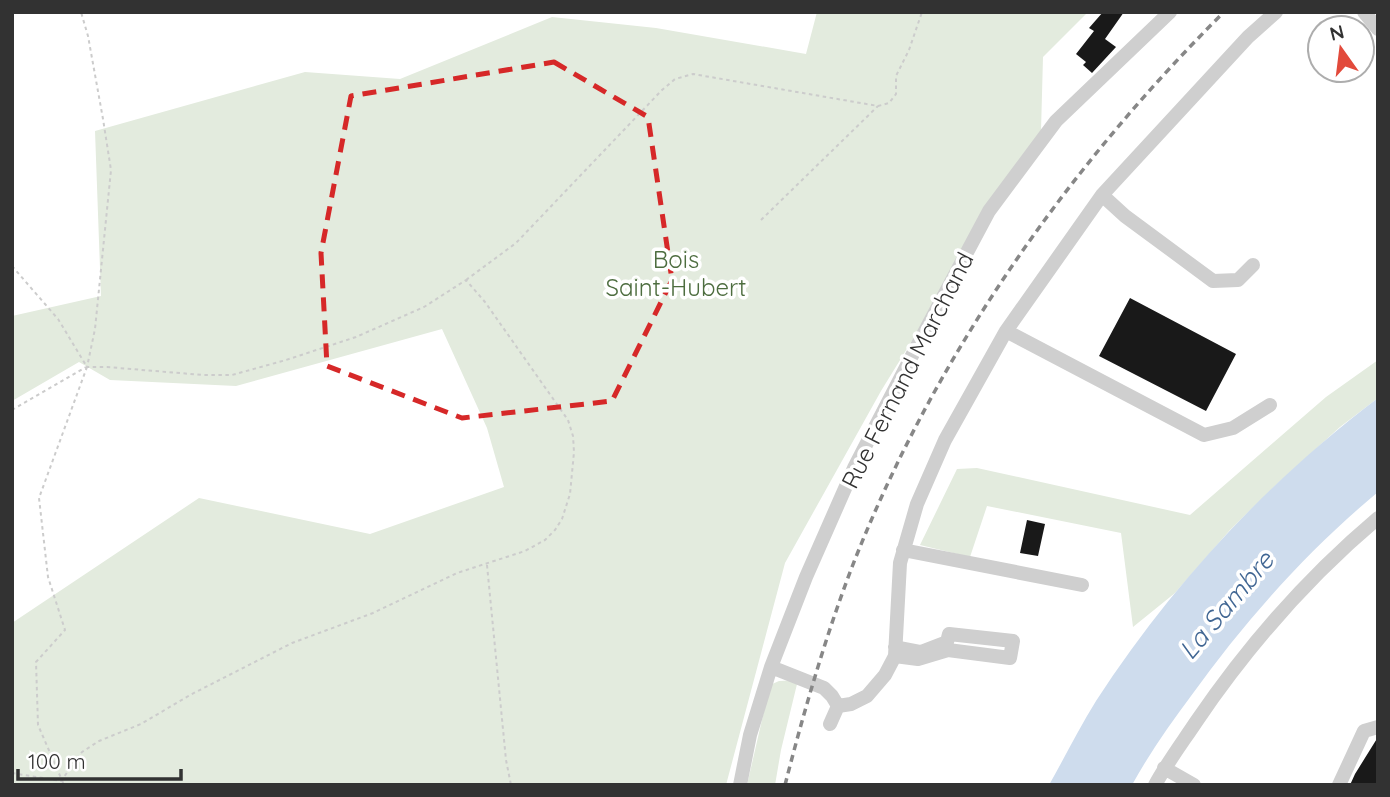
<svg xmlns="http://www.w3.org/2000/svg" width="1390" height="797" font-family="Quicksand,sans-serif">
	<rect width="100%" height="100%" fill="#fff"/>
	<path fill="#e3ebde" d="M817,12H1088L1043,57L1041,131L881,391L785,563L726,785H12V623L199,498L370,534L504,487L487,428L442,329L236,386L110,380L79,362L12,401V316L101,296L95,131L305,72L400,79L552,17L656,28L806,54Z
		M1378,360V398L1340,427L1277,484L1230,530L1175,593L1133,627L1121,533L987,506L970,557L920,545L957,469L977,468L1190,515L1326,397Z
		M798,680L781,750L775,785H747L770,685L779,681Z"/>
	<path fill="#cedced" d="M1378,398V492C1307,551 1245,621 1191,696C1170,724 1149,754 1132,785H1049C1065,757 1079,728 1096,701C1171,585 1268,481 1378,398Z"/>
	<path fill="#191919" d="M1103,12H1124L1105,39L1116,47L1092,73L1083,65L1086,62L1076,54L1094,31L1089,28Z
		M1130,298L1236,354L1206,411L1099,356Z
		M1027,520L1045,524L1038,556L1020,553Z
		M1378,737V785H1350L1355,774Z"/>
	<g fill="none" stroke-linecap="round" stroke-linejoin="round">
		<path stroke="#ccc" stroke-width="2" stroke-dasharray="3.5 3.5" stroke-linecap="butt" d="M761,220L878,106
			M12,266L58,319L87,367L39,498L48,577L65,630L36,662L38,725L64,785
			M466,280L516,243L662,90L675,79L693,74L878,106L889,103L896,94V76L909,50L922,12
			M12,410L86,367
			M487,565L506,760L511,785
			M12,773L61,781L82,752L99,741L141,724L190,695L292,643L373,613L457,573L525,551L545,540L555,530L562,519L570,494L574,452L573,436L568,420L485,302L466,280L424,307L356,337L286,360L232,375H203L107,367H87L95,329L111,170L103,119L88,36L81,12"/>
		<path stroke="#cfcfcf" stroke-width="14" d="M1364,12L1378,29
			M1102,195L1125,216L1213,281L1238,280L1253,265
			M1006,331L1204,435L1233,428L1270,405
			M903,550L1082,585
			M895,656L918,659L948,650L1010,658L1013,641L949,634L947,642L921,652L895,647
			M771,667L824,688L832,696L838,706
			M838,706L851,704L867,696L885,675L895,656L900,563L917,504L945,440L1006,331L1102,195L1248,37L1276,12
			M830,724L838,706
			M1164,768L1194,785
			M740,785L750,735L771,667L806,577L854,468L917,346L989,211L1056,121L1170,12
			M1155,785C1167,763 1182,743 1196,722C1247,647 1308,577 1378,518
			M1339,785L1364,731L1378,727"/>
		<path stroke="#878787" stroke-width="3.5" stroke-dasharray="7 5" stroke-linecap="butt" d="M785,785C804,711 825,638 852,567C933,359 1066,169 1224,12"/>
	</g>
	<path fill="none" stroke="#d62828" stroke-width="5" stroke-dasharray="14 9" stroke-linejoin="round" d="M554,62L648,117L672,280L612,401L462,418L327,366L321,253L351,96Z"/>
	<g text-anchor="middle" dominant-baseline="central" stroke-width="7" stroke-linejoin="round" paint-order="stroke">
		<g font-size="24" fill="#4d6d3f" stroke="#fff">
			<text x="676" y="259">Bois<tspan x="676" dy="28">Saint-Hubert</tspan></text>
		</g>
		<g font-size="24" fill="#323232" stroke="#fff">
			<text transform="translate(907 370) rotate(-63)">Rue Fernand Marchand</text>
		</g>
		<g font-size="26" font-style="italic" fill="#406693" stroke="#fff">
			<text transform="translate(1226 605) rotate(-50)">La Sambre</text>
		</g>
	</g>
	<rect width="1390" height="797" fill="none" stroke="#323232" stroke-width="28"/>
	<g transform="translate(1341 49) rotate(346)"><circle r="33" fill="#ffffff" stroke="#adadad" stroke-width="2"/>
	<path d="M0-5L12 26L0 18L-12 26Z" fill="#e24a3b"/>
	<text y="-10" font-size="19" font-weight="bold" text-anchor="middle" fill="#323232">N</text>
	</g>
	<path d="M18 769v10h163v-10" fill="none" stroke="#323232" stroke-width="3.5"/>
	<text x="28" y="769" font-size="21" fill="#323232" stroke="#ffffff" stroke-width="5" paint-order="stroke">100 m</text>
</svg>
